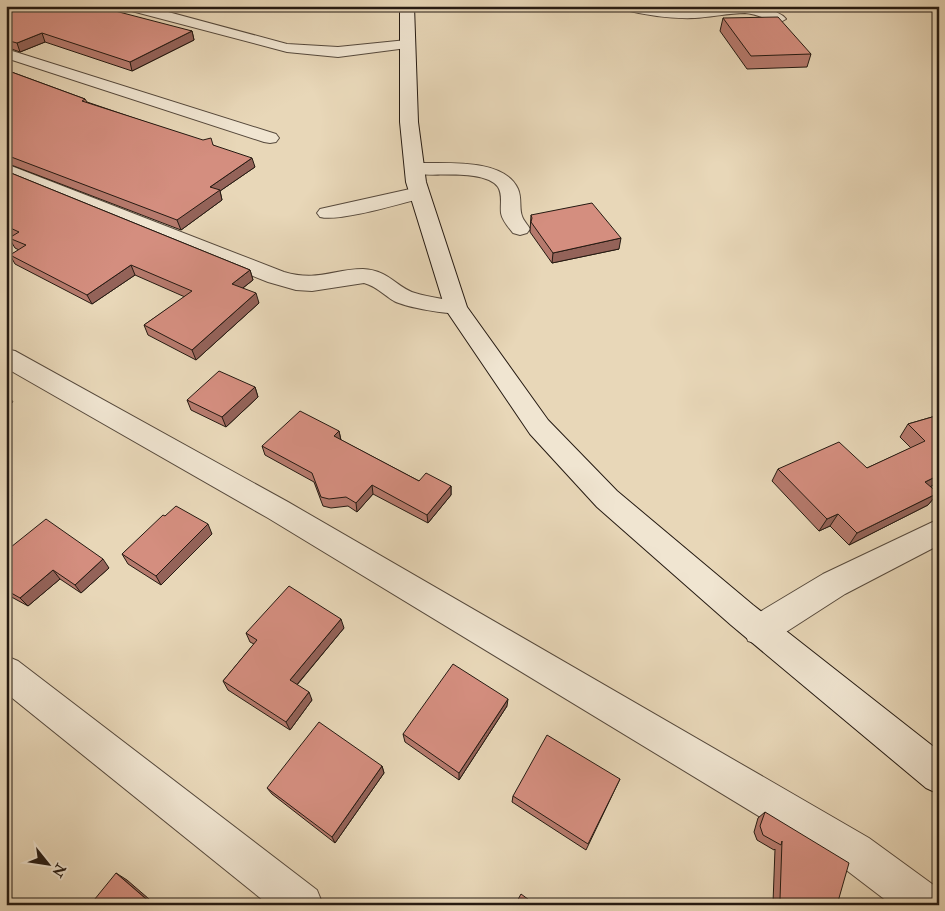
<svg xmlns="http://www.w3.org/2000/svg" width="945" height="911" font-family="'IM FELL Double Pica',serif">
	<rect width="100%" height="100%" fill="#e8d7b8"/>
	<filter id="stains"><feTurbulence type="fractalNoise" baseFrequency=".004" numOctaves="4"/><feColorMatrix values="0 0 0 0 .2 0 0 0 0 .09 0 0 0 0 .02 0 0 0 .5 -.17"/></filter>
	<radialGradient id="worn" r=".72"><stop offset=".6" stop-color="#630" stop-opacity="0"/><stop offset="1" stop-color="#630" stop-opacity=".3"/></radialGradient>
	<g fill="none" stroke-linecap="round" stroke-linejoin="round">
		<defs>
			<path id="minor" d="M122,6H146L287,44L338,47L407,40L412,41L414,44L412,47L407,48L338,57L287,52L124,9Z
				M619,6C643,6 666,10 689,10C713,10 770,0 786,19L779,23C767,20 758,14 745,13C729,13 712,17 695,18C670,19 645,15 621,9Z
				M6,49L276,134L279,138L276,142L270,143L264,142L6,58Z
				M414,163C443,164 504,157 518,189C522,198 519,208 522,216C523,220 528,225 530,229L527,233L520,235L513,233C509,228 502,220 501,213C500,204 503,195 498,187C484,168 429,178 407,173L405,169L407,165Z
				M6,164L284,272C318,282 333,269 363,269C389,270 397,288 415,293C431,298 448,299 464,303L467,308L464,313C453,316 405,307 394,301C384,295 376,286 364,283L312,291L296,290L268,282L6,177Z
				M419,187L426,189L429,193L426,197C402,203 341,222 320,217L317,213L320,209Z
				M6,349L15,351L288,502L869,838L939,889V905H892L841,866L268,518L6,368Z
				M939,519V545L845,594L772,641L760,645L748,641L744,630L748,619L823,574Z
				M6,656L18,661L317,890L323,905H269L6,693Z"/>
			<path id="secondary" d="M400,6H414L418,122L426,182L467,307L548,420L617,491L753,605L939,751V794L926,788L731,625L597,507L530,434L448,313L445,308L406,182L400,122Z"/>
		</defs>
		<use href="#minor" stroke="#56493c" stroke-width="2"/>
		<use href="#secondary" stroke="#251a12" stroke-width="2"/>
		<use href="#minor" fill="#f0e5d1" fill-rule="evenodd"/>
		<use href="#secondary" fill="#f0e5d1" fill-rule="evenodd"/>
	</g>
	<path fill="#b67a6d" stroke="#251a12" d="M6,6L192,31L194,40L132,71L45,42L20,52L6,47Z
		M723,18L811,54L807,67L747,69L720,31Z
		M6,70L85,99L87,102L213,145L255,167L220,191L222,200L181,230L6,163Z
		M6,171L250,270L253,280L243,288L259,303L196,360L148,335L144,325L185,297L135,275L92,304L15,264L10,255L19,250L15,248L9,238L13,236L6,233Z
		M531,215L619,249L552,263L530,232Z
		M255,387L258,397L226,427L191,410L187,400Z
		M939,415V482L930,487L938,493L928,505L849,545L830,526L819,531L772,481L778,469L867,468L911,448L900,437L908,424Z
		M339,431L341,440L419,481L451,486V495L428,523L373,494L357,512L348,506L331,508L323,506L314,482L265,455L262,446Z
		M165,516L212,534L161,585L128,564L122,554Z
		M6,551L109,568L81,593L60,579L28,606L6,594Z
		M344,628L297,685L312,700L290,730L228,690L223,681L254,644L250,642L246,633Z
		M507,706L459,780L405,742L403,734Z
		M382,766L384,773L335,843L272,794L267,788Z
		M620,779L586,850L512,802L513,796Z
		M765,812L837,905H776L773,903L775,849L774,850L757,840L754,832L758,818Z"/>
	<path fill="#946359" stroke="#251a12" d="M192,31L194,40L132,71L130,62Z
		M42,33L45,42L20,52L17,43Z
		M252,158L255,167L220,191L222,200L181,230L177,220L210,187Z
		M621,238L619,249L552,263L553,253Z
		M131,265L135,275L92,304L87,295Z
		M250,270L253,280L235,294L232,284Z
		M256,293L259,303L196,360L192,350Z
		M255,387L258,397L226,427L222,417Z
		M6,392L13,402L6,407Z
		M339,431L341,441L334,436Z
		M939,475V482L916,494L925,482Z
		M372,485L373,494L357,512L356,503Z
		M451,486V495L428,523L427,515Z
		M6,489L12,496L6,501Z
		M938,493L928,505L849,545L857,533Z
		M838,514L830,526L819,531L827,519Z
		M208,524L212,534L161,585L156,576Z
		M103,559L109,568L81,593L75,585Z
		M53,570L60,579L28,606L20,598Z
		M341,619L344,628L294,688L290,680Z
		M309,692L312,700L290,730L286,722Z
		M508,699L507,706L459,780V773Z
		M382,766L384,773L335,843L332,837Z
		M116,873L127,880L156,905H153Z"/>
	<path fill="#d48e7f" stroke="#251a12" d="M6,6H96L192,31L130,62L42,33L17,43L6,40Z
		M778,17L811,54L751,56L723,18Z
		M6,70L85,99L82,101L203,140L211,138L213,145L252,158L210,187L220,190L177,220L6,155Z
		M6,171L250,270L232,284L256,293L192,350L144,325L192,291L131,265L87,295L10,255L26,245L9,238L19,232L6,226Z
		M592,203L621,238L553,253L531,222L532,218L531,215Z
		M219,371L255,387L222,417L187,400Z
		M300,411L339,431L334,436L419,481L426,473L451,486L427,515L372,485L356,503L346,497L329,499L321,497L312,473L262,446Z
		M939,415V475L925,482L938,493L857,533L838,514L827,519L778,469L839,442L867,468L925,441L908,424Z
		M176,506L208,524L156,576L122,554L163,515L165,516Z
		M46,519L103,559L75,585L53,570L20,598L6,590V551Z
		M289,586L341,619L290,680L309,692L286,722L223,681L257,640L246,633Z
		M453,664L508,699L459,773L403,734Z
		M319,722L382,766L332,837L267,788Z
		M547,735L620,779L588,844L513,796Z
		M765,812L849,863L837,905H790L780,899L782,841L781,845L763,835L760,826Z
		M116,873L153,905H90Z
		M521,894L536,905H515Z"/>
	<rect width="945" height="911" fill="none" stroke="#e8d7b8" stroke-width="25"/>
	<rect x="8" y="8" width="930" height="896" fill="none" stroke="#251a12" stroke-width="2.5"/>
	<rect x="12" y="12" width="920" height="886" fill="none" stroke="#251a12"/>
	<g transform="translate(48 864) rotate(120)" stroke="#f0e5d1" stroke-width="4" paint-order="stroke">
	<path d="M0-4L9 19L0 12L-9 19Z" fill="#251a12"/>
	<text y="-8" font-size="14" font-weight="bold" text-anchor="middle" fill="#251a12">N</text>
	</g>
	<rect width="100%" height="100%" filter="url(#stains)"/>
	<rect width="100%" height="100%" fill="url(#worn)"/>
</svg>
